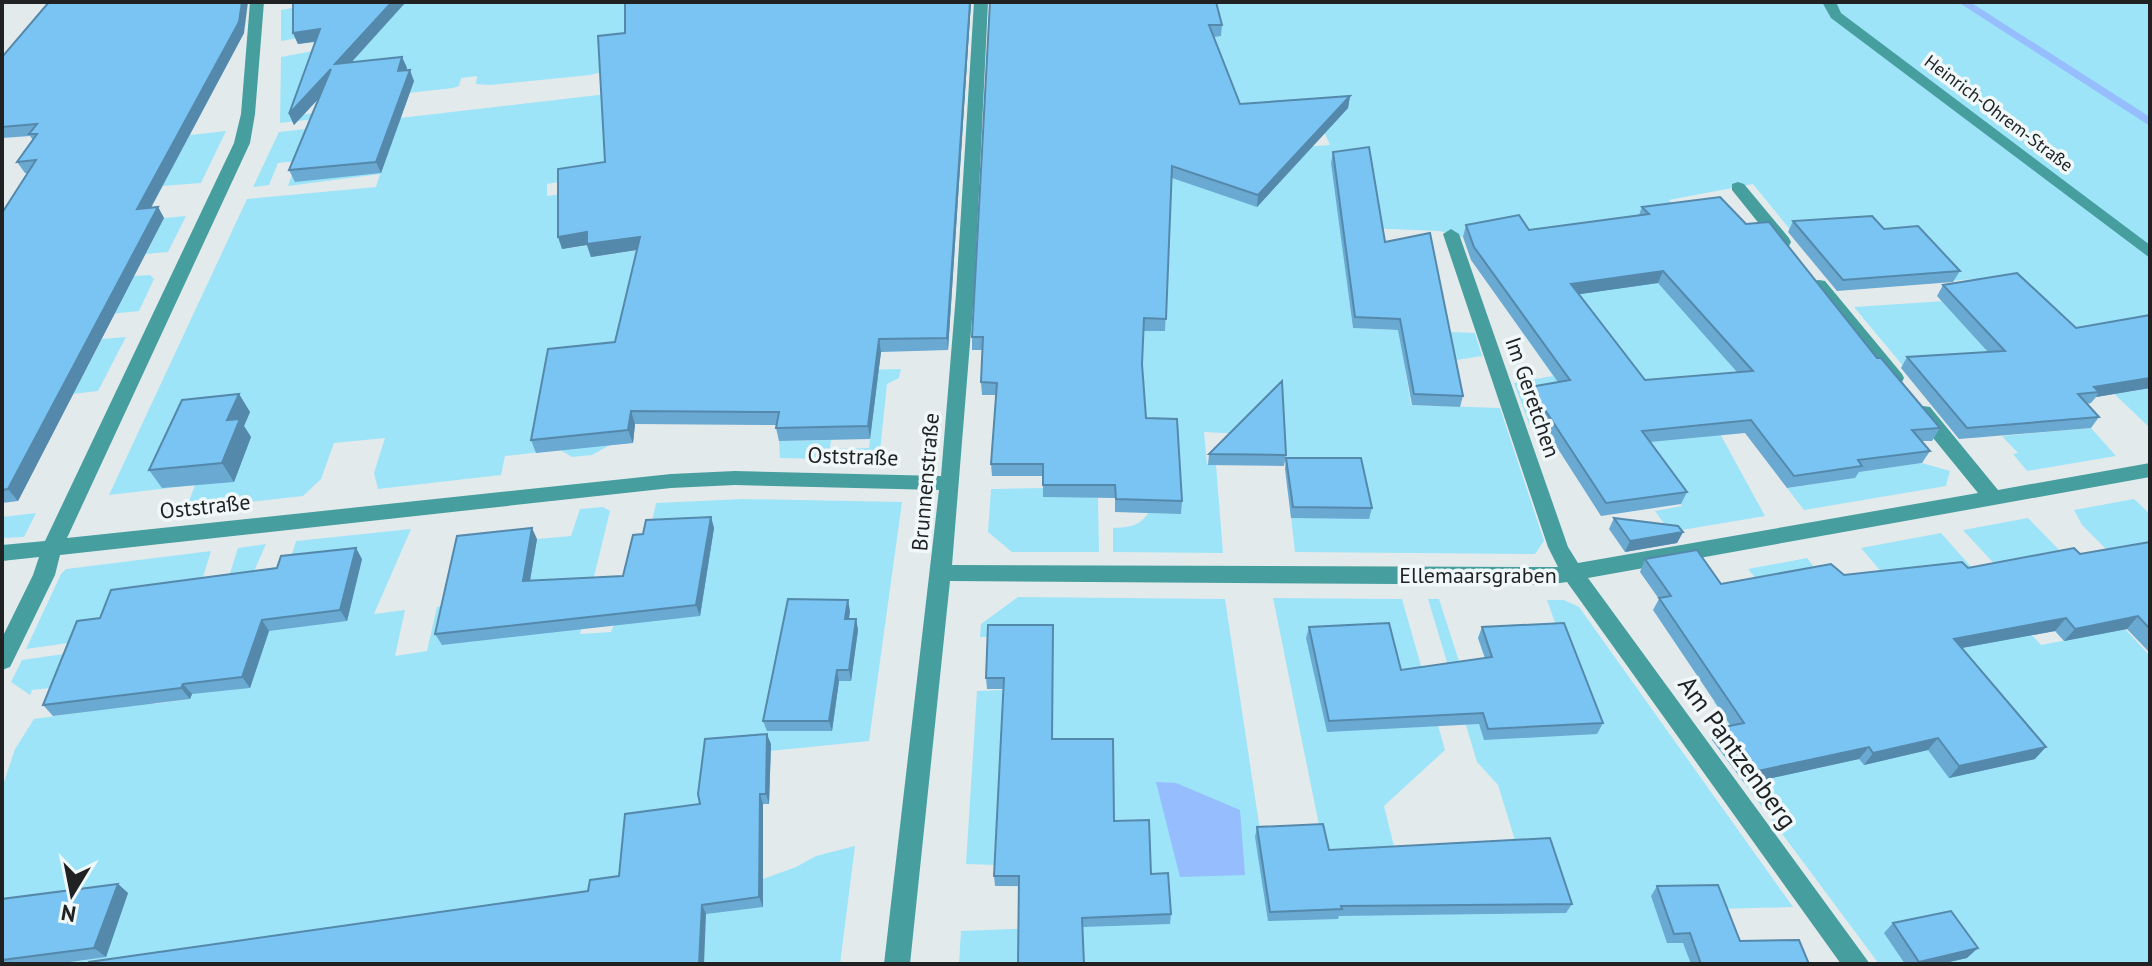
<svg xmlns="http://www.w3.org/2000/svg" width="2152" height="966" font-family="'PT Sans',sans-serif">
	<rect width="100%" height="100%" fill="#e3eaec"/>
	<path fill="#9ee4f8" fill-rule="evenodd" d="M326,2H782L627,66L590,75L490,85L476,84L477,76L461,78L459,86L453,88L399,94L311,78L298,115L353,109L352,115L280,123L281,57L356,43L298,38L281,41V10Z
		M1168,2H2150V325L2068,339L1982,289L1973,279L1860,289L1836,286L1753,184L1669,200L1680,213L1865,364L1695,388L1765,516L1670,532L1655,511L1682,506L1650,462L1555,418L1529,424L1514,383L1553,376L1512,317L1572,309L1564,296L1622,287L1526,242L1515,227L1462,237L1440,231L1340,227L1353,328L1475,333L1482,356L1451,361L1402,349L1411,405L1500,408L1544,541L1535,554L1295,552L1282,436L1204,432L1207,464L1216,465L1223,553L1113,552V528C1127,527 1140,527 1148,513H1181L1044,441L1142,361ZM1314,110L1330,145L1258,150Z
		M624,92L608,174L547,184V196L562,194L563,249L591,245V257L660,247L632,443L610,445L592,455L572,457L560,450L505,456L501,475L378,489L374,473L385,438L334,443L321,479L303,496L186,509L195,485L109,495L247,199L376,187L380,174L288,186L297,161L278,163L269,185L253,187L279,132Z
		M226,131L201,183L162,186L190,135Z
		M186,216L168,252L74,260L147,252L164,218Z
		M150,275L154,279L139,311L2,325L134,276Z
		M1990,298L2045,382L1930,368L1987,437L1963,438L1854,307Z
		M126,337L98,391L28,399L2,386L82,377L102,339Z
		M901,369L899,378L887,384L880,451L873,460L780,458L779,441L831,440L830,449L869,448L876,384L768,372Z
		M2119,384L2128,392L2150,388V428L2106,386Z
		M2091,428L2116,456L2027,471L2013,454L2018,453L2002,436Z
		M1922,463L1950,471L1946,486L1804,510L1787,488L1854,478L1850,473Z
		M1043,488L1098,498L1099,552H1012L988,532L991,489Z
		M743,499L902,502L869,741L770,751V745L709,750L763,879L796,867L816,856L855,846L840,964H2V788L15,749L34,719L83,712L95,683L32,690L30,695L11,682L22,660L78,652L82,641L26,649L61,574L66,569L211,551L199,590L154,704L190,699L238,548L266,544L244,594L288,567L296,541L411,529L374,614L405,610L395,656L427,651L437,607L451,604L537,539L571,536L580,509L603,507L610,511L580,634L611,632L650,531L656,503Z
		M2134,499L2150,514V545L2108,551L2082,525L2074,510Z
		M36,513L24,537L2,538V517Z
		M2028,518L2066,557L1999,569L1963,530Z
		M1941,533L2041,645L2125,629L2150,656V964H1879L1745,784L1800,771L1736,735L1714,702L1782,688L1889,581L1861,548Z
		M1807,558L1821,576L1770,596L1748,569Z
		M1018,597L1225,599L1260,830L1321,835L1273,598L1402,599L1445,750L1384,806L1411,915L1537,912L1498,785L1477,762L1428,599H1439L1484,739L1511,737L1478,638L1559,634L1547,600H1564L1579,607L1793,907L1717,909L1683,943L1687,952L1797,964H959L961,931L1169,923L1115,887L995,886V865L966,864L977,691L1052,688L1053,636L980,637L981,624Z"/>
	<path fill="#96bdfd" d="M1156,782L1176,783L1240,810L1245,875L1180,877Z"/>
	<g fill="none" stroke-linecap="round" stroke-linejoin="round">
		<path fill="#96bdfd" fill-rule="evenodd" d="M1958,2H1970L2150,117V126Z"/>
		<path fill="#469e9f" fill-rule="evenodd" d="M250,2H264L255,114L250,143L67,538L671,474L735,471L941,476L956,294L974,2H988L974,294L952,565L1558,567L1548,547L1443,234L1451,229L1459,234L1568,547L1578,563L1978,493L1916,417L1914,412L1923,406L1930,407L1998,490L2150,463V477L1588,578L1870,964H1841L1567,582L1546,585L950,581L910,964H884L939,490L735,485L671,488L60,555L55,575L13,661L10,667L2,670V638L33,575L39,557L2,561V545L45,541L234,143L241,114Z
			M1822,2H1836L1841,13L2150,245V258L1831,18Z
			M1738,182L1744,184L1789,238L1791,242L1789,246H1777L1732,190V184Z
			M1819,280L1825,281L1902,374L1904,378L1902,382H1888L1813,289L1810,285L1813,281Z"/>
	</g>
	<path fill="#69a9d2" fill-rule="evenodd" d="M293,2L352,62L402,57L407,68L406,71L414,81L381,173L295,182L289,170L319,98L294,125L289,114L315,42L298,44L293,33Z
		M971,2L948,350L881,352L870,439L779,441L776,428L777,425L635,424L633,443L536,453L531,440L615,342L637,250L591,257L587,245L562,249L605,162Z
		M990,2L1222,25L1221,36L1214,37L1240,104L1350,96L1348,108L1257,207L1172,178L1165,331H1143L1142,364L1146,418L1182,501L1181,514L1115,512V498L1043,497V476H992L991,464L996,395H982L981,382L983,350H972V337Z
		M244,33L151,208L158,207L164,218L18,501L2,503V213L28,173H25L17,162L33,140L30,136L2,138V57Z
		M1333,152L1385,242L1463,396L1460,407L1412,405L1398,330L1353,328L1331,163Z
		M1642,207L1877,358L1940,428L1932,441H1922L1930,451L1922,463L1859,472L1855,478L1787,488L1745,433L1650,442L1687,492L1681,504L1601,516L1526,399L1530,387L1558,382L1471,260L1463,237L1466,225L1529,230L1639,215ZM1658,283L1737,372L1645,380L1579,294Z
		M1793,221L1884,229L1960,271L1953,282L1837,291L1788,232Z
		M1943,285L2076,328L2150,388L2096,397L2091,403L2087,404L2099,417L2091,428L1959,439L1901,368L1907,357L1988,352L1937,296Z
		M239,394L250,412L244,426L251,437L234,482L162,488L149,470Z
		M1209,454L1286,455L1284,466L1208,465Z
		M1286,458L1372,508L1369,519L1291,518L1285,469Z
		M711,517L714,528L700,616L442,645L435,634L537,539L530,581L623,576L643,534Z
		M1614,518L1683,532L1677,543L1625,552L1609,529Z
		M2150,542V653L2127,629L2064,641L2055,631L1962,648L2035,759L1949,778L1928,750L1864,765L1859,759L1745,784L1712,740L1719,728L1731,726L1653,610L1659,599L1640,572L1645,559L1721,584L1968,568L2080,554Z
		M362,559L347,621L269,631L250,688L192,694L190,699L53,716L43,705L100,618Z
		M850,611L849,619H856L858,630L851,681H839L832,731H767L763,721Z
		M988,625L1052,739L1114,821L1151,874L1171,914L1170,924L1083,927L1019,886H995L994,876L1003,689H987L986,678Z
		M1309,627L1401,670L1485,658L1478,638L1482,627L1603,723L1597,734L1484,740L1479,724L1327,732L1306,638Z
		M771,744L769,804H763V907L706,914L588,891L619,876L700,804Z
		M1257,827L1329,850L1572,904L1566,913L1339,916L1338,919L1268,921L1255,837Z
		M118,884L128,893L106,957L55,964H2V899Z
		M1657,886L1740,941L1809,964H1691L1683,943H1667L1651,896Z
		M1893,923L1967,958L1940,964H1905L1884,933Z"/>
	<path fill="#5589ab" d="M242,2H248L244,33L144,220L137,209Z
		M392,2H406L340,75L335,64Z
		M970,2H971L948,350L947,338Z
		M320,29L324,40L298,44L293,33Z
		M402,57L407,68L403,82L398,71Z
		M331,69L336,80L294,125L289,114Z
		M410,70L414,81L381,173L376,162Z
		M1350,96L1348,108L1257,207L1258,195Z
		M158,207L164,218L18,501L8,489Z
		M587,232L640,237L643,249L591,257L587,245L562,249L558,237Z
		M1663,271L1658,283L1567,296L1571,284Z
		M879,339L881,352L870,439L868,426Z
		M2150,378V388L2096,397L2099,392L2094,387Z
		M239,394L250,412L244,426L251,437L234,482L222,463L227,420Z
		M631,411L635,424L633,443L628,430Z
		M711,517L714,528L700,616L696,605Z
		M532,528L537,539L528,592L523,581Z
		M1683,532L1677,543L1625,552L1630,541Z
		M356,548L362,559L347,621L340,610Z
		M848,600L850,611L847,630L845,619Z
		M2138,616L2127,629L2064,641L2075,629Z
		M2066,618L2055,631L1945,651L1954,639Z
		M856,619L858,630L851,681L849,670Z
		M262,620L269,631L250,688L242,677Z
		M837,670L839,681L832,731L829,721Z
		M183,684L192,694L190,699L181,688Z
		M767,734L771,744L769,804L766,794Z
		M1938,738L1928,750L1864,765L1873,753Z
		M1869,747L1859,759L1745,784L1753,772Z
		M2046,747L2035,759L1949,778L1959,766Z
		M760,794L763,804V907L759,897Z
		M118,884L128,893L106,957L94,948Z
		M702,905L706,914L704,964H699Z
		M1978,948L1967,958L1940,964H1917L1919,962Z"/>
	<path fill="#7ac4f4" stroke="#5589ab" stroke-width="2" fill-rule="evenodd" d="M49,2H242L239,22L137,209L158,207L8,489L2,490V213L36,160L17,162L37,134H29L37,124L2,127V57Z
		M293,2H392L335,64L402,57L398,71L410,70L376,162L289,170L331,69L289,114L320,29L293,33Z
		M625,2H970L947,338L879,339L868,426L776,428L779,412L631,411L628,430L531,440L548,349L615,342L640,237L587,244V232L558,237V169L605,162L598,36L625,33Z
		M990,2H1216L1222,25H1209L1240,104L1350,96L1258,195L1172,166L1166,319L1144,318L1142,364L1146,418L1177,419L1182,501L1116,499L1115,485H1043V464H991L997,383L981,382L983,337H972Z
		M1369,147L1385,242L1430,233L1463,396L1414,394L1400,319L1355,317L1333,152Z
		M1720,197L1746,224L1769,222L1877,358H1881L1940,428L1912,430L1930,451L1858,460L1862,466L1794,476L1751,420L1642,431L1687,492L1606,503L1530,387L1570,380L1474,247L1466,225L1519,215L1529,230L1649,214L1642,207ZM1663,271L1753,371L1645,380L1571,284Z
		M1872,216L1884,229L1918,226L1960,271L1843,280L1793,221Z
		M2017,273L2076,328L2150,315V378L2094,387L2099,392L2078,394L2099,417L1967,428L1907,357L2005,351L1943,285Z
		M1282,381L1286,455L1209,454Z
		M239,394L227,420L240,419L222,463L149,470L182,400Z
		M1286,458H1361L1372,508L1293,507Z
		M711,517L696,605L435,634L457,536L532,528L523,581L623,576L633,535L643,534L646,520Z
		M1614,518L1678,526L1683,532L1630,541Z
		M2150,542V629L2138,616L2075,629L2066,618L1954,639L2046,747L1959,766L1938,738L1873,753L1869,747L1753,772L1719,728L1744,723L1659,598L1671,596L1645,559L1697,550L1721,584L1831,564L1844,575L1962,562L1968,568L2074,548L2080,554Z
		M356,548L340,610L262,620L242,677L183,684L181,688L43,705L77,621L100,618L111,590L277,568L281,556Z
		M788,599L848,600L845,619H856L849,670H837L829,721H763Z
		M1389,623L1401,670L1492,657L1482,627L1564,623L1603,723L1488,729L1483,713L1329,721L1309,627Z
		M988,625H1053L1052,739H1113L1114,821L1149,820L1151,874L1168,873L1171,914L1082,918L1084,964H1018L1019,876H994L1004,678H986Z
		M767,734L766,794H760L759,897L702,905L699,964H88L89,962L588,891L590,880L619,876L625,814L700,804L698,794L705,739Z
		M1323,824L1329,850L1550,838L1572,904L1341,906L1342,909L1270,912L1257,827Z
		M118,884L94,948L2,960V899Z
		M1718,885L1740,941L1799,940L1809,964H1701L1690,933L1674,934L1657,886Z
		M1951,911L1978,948L1919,962L1893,923Z"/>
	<g text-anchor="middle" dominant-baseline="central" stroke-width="7" stroke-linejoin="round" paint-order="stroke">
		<g font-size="18" fill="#1f2122" stroke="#f1f8fa">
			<text transform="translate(1999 113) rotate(37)">Heinrich-Ohrem-Straße</text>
		</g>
		<g font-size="22" fill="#1f2122" stroke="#f1f8fa">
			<text transform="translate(1533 397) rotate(71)">Im Geretchen</text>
			<text transform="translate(853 456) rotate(2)">Oststraße</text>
			<text transform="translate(925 482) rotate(-85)">Brunnenstraße</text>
			<text transform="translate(205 506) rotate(-6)">Oststraße</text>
			<text x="1478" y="575">Ellemaarsgraben</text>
		</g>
		<g font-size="26" fill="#1f2122" stroke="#f1f8fa">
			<text transform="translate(1738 752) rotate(54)">Am Pantzenberg</text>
		</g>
	</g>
	<rect width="2152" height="966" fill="none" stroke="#1f2122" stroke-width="8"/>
	<g transform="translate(72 894) rotate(190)" stroke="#f1f8fa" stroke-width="6" paint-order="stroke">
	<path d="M0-6L14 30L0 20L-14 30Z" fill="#1f2122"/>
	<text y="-12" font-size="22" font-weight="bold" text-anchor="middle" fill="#1f2122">N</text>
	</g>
</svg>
